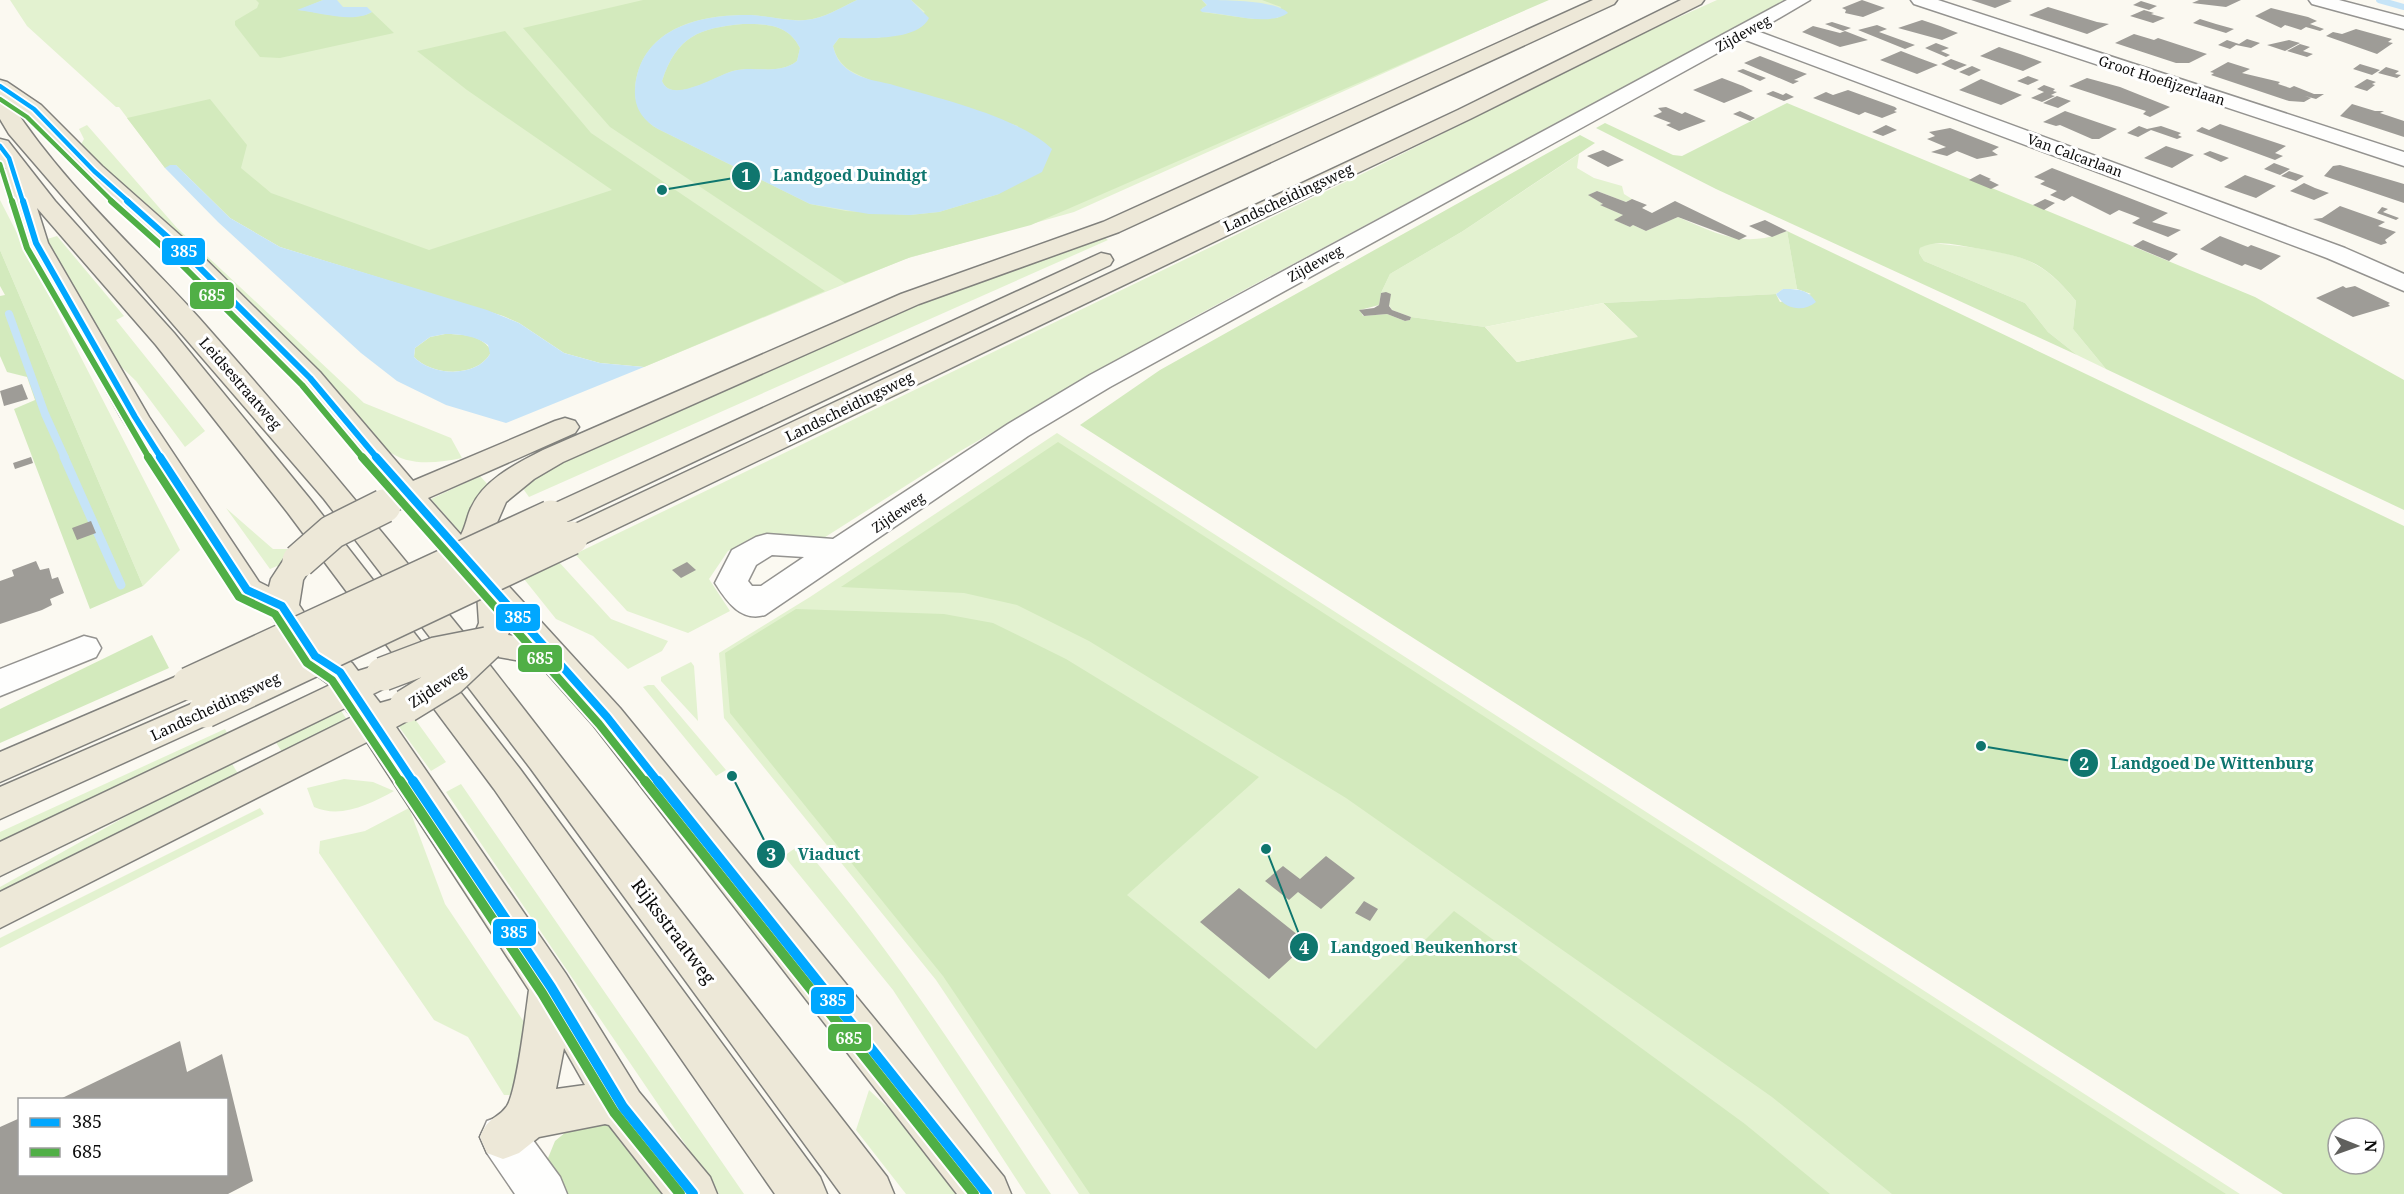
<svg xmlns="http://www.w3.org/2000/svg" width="2404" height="1194" font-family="'Noto Serif',serif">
	<rect width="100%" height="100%" fill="#fbf9f1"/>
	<path fill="#e3f2d0" d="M10,0H1547L1074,212L905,259L644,367L167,166L165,168L119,107H116L27,26Z
		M1717,0H1786L1190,319L962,450L819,541L767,535L728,551L709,579L730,611L688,633L627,611L575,554L1366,172L1637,36Z
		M87,125L177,228L364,403L451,438L462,458C437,463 408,467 387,450L249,300L147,213L79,148L84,139L79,129Z
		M1579,154L1577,168L1594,178L1622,186L1624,194L1632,199L1626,202L1597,191L1589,195L1603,204L1601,205L1623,215L1615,220L1630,227L1633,225L1646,231L1678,217C1717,234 1745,249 1787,231L1797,289H1783L1776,294L1603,303L1485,327L1411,317L1392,310L1389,305L1390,294L1381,293L1390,274L1463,231Z
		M0,200L180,550L143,586L0,250Z
		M57,236L124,316L116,320L205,431L185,447L136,381L108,354L44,240Z
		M1104,237L1108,240L529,497L524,490L526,484L540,471L897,312L984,278Z
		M1929,243C1945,244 1960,246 1976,248C2025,256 2043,261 2076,301L2073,329L2106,369L2077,355L2048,332L2025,303L1924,261L1919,253L1920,248Z
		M1057,433L2240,1194H1079L936,980L724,718L719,653L810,597Z
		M480,476L490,487L462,534L431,499Z
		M226,508L273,549H296L282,569L277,566L270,569Z
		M559,562L611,619L668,641L662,651L628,669L593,636L556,619L524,579Z
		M691,662L694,666L698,721L661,681V677Z
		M648,685H654L726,770L716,776L643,687Z
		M340,709L349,723L284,755L275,741Z
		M412,715L446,762L431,771L397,724Z
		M225,729L229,737L0,846V832Z
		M231,762L240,777L0,896V887L157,799Z
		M344,779L373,782L394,791C370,804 341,819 314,807L307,788Z
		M461,784L744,1194H719L446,792Z
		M260,808L264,814L0,948V938Z
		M409,808L445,904L526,1025L516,1087L510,1095H504L468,1037L434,1020L319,853L320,841L365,831Z
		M801,844C895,953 971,1074 1051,1194H1026L893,990L784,856Z
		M869,1090L933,1150L969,1194H906L856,1130Z"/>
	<path fill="#d3eabd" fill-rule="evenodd" d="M256,0H323L299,10C321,12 353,23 372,12L394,33L280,58L260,57L235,25V21L257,8L259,3Z
		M643,0H857C840,8 825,18 805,20C787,21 768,16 750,15C699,14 641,28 635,88C634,106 644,121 658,129L810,204L846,211L910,215L939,212L999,194L1018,126L872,81C852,72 839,68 833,46L839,38H879L925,12L911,0H1202L1207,6L1202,8V12L1253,19L1278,18L1281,7L1262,0H1549L1031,225L911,257L845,283L610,127L523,28Z
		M743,24C767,24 788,24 800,48L797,61C778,76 755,65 733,71C717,76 671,105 662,81C677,36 699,28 743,24Z
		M505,31L591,133L825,291L644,367L600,363L564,353L519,323L503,316L280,247L230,218L176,165L165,168L127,118L210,99L247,145L241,168L271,193L429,250L612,190L467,90L417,51Z
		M1787,103L2255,297L2404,380V510L2106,369L2073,329L2076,301C2041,259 2026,257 1975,248C1956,245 1937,239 1920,248L1919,253L1924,261L2025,303L2048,332L2077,355L1716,189L1596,128L1605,123L1673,155L1682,156Z
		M1580,135L1595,143L1463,231L1390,274L1381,293L1379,305L1360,310L1363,316L1387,314L1405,321L1410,320L1411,317L1485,327L1517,362L1637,336L1603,303L1776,294L1780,302L1811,294L1797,289L1787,231L2404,526V1194H2283L1080,425L1160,370ZM2338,1128H2374V1164H2338Z
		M0,250L143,586L90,609L14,409L35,400L27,377L7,372L0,356V296L5,295L0,286Z
		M445,334C461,334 481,335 490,349V354C476,378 432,376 414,357L415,348L430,337Z
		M1058,442L2226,1194H1892L1772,1097L1346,798L1089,641L1017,605L964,593L841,587Z
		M796,609L944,614L993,623L1066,659L1259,777L1127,895L1316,1049L1454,911L1745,1124L1830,1194H1090L943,976L730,713L725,653Z
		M152,635L169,668L0,743V709Z
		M578,1122L622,1125L676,1194H567L546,1163L555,1141Z"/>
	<path fill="#edf5da" d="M1603,303L1638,337L1517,362L1485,327Z"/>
	<path fill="#c6e4f7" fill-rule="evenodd" d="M323,0H337L343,7H367L372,12C352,24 320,12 297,10Z
		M857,0H911L929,18C918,42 862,38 839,38L833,46C836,58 840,64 850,71C862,79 877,81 890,84C936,98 1018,116 1052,149L1042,172L999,194L939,212L910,215L869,214L810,204L658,129C644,121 634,109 635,90C639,28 700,14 751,15C769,16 788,22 806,20C825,18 840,8 857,0ZM743,24C767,24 788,24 800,48L797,61C778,76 755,65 733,71C717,75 671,105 662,81C677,36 699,28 743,24Z
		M1202,0C1224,0 1276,0 1288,13C1269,27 1225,13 1202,12L1200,10L1207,5Z
		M170,165H176L230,218L280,247L487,310L519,323L564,353L600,363L644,367L506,423L446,405L397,381L361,353L218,222L165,168ZM445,334C460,334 476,336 488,345L490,354C476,378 432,376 414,357L415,348L430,337Z
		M1783,289C1797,289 1808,289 1816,302C1803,313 1784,309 1776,294Z"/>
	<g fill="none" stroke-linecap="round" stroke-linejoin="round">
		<path stroke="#c6e4f7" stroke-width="6" d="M2379,0L2404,7"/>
		<path stroke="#c6e4f7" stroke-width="8" d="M9,314L45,414L65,458"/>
		<path stroke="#c6e4f7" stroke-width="9" d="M64,457L121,585"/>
	</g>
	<path fill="#9e9c97" d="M1862,0L1885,8L1863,17L1845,13L1846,10L1842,8Z
		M1971,0H2009L2012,1L1995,8Z
		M2199,0H2241L2226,7L2192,3Z
		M2141,1L2157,6L2149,10L2133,5Z
		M2048,7L2097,22L2109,24L2087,34L2029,15Z
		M2271,8L2308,17L2317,21L2310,24L2324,29L2320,31L2306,27L2301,30L2285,25L2281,28L2255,16Z
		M2144,10L2154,13L2151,14L2165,18L2153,23L2130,16Z
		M2200,19L2216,24L2234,29L2226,33L2193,23Z
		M1922,20L1940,26L1958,33L1942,40L1898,28Z
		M1832,22L1851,28L1843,31L1825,24Z
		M1877,25L1887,29L1879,32L1915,45L1905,49L1858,30Z
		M1813,26L1840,33L1845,31L1868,40L1840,47L1802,32Z
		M2356,29L2392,39L2388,42L2393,43L2377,54L2326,36L2333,32L2342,34Z
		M2134,34L2154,40L2158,38L2207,54L2189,63H2176L2115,43Z
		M2247,39L2260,43L2251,48L2236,45L2230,49L2218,45L2227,40L2239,44Z
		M2289,40L2300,43L2285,51L2267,45Z
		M1936,43L1949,48L1941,51L1950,55L1946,57L1925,48Z
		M2300,44L2310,47L2303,51L2313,54L2307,57L2287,51Z
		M1999,47L2020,54L2042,62L2023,71L1980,56Z
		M1901,51L1919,58L1938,65L1917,74L1880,60Z
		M1760,56L1783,65L1807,74L1794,80L1799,81L1793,84L1744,63Z
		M1951,59L1967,65L1955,70L1941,64Z
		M2228,62L2250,69L2242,73L2280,82L2278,84L2290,88L2294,86L2314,94H2324L2316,99L2305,96L2311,98L2304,102L2289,101L2211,75L2214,73L2210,72Z
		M2360,64L2380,70L2372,75L2353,69Z
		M1972,66L1981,70L1969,76L1959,72Z
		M2386,67L2399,71L2395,74L2401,75L2397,78L2378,73Z
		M1743,69L1758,75L1766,78L1760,81L1737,71Z
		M2028,76L2039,80L2028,85L2017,81Z
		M1722,78L1743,86L1753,91L1724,103L1693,90Z
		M2087,78L2120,87L2170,107L2150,117L2143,114L2146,111L2069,86Z
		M1981,79L2001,87L2022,95L2001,105L1959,90Z
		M2367,79L2376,82L2372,84L2375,85L2367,91L2354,87Z
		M2044,85L2055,89L2053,91L2057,92L2051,95L2055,96L2042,102L2031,98L2044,92L2037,89Z
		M1848,90L1895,107L1897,109L1894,111L1897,112L1882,118L1865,112L1859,115L1813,98L1826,92L1833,95Z
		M1773,91L1783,95L1786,93L1794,97L1784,101L1766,94Z
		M2057,96L2071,101L2058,108L2043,103Z
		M2352,104L2375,111H2384L2380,113L2404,121V137L2340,116Z
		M1666,107L1682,114L1685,112L1706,121L1679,131L1666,125L1671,123L1653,116L1662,112L1658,108Z
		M1740,111L1755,118L1750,121L1733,114Z
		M2065,111L2117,129L2099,139H2092L2060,125L2056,126L2043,122Z
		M2220,124L2286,146L2275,153L2283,156L2275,160L2196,131L2202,127L2209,130Z
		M1886,125L1897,130L1883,136L1872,132Z
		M2139,126L2147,129L2161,126L2181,133L2178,135L2182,137L2177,139L2151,130L2138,137L2127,133Z
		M1950,128L1999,147L1992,151L1998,155L1977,159L1957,151L1947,156L1931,152L1946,147L1927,139L1935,136L1929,132Z
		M2166,146L2194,155L2172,168L2144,158Z
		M1603,150L1624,160L1608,167L1587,156Z
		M2210,151L2229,158L2221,162L2203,154Z
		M2274,163L2290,169L2280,175L2264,169Z
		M2340,165L2404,184V203L2324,176L2333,166Z
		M2052,168L2168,213L2152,222L2181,230L2168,237L2132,223L2140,218L2119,210L2110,215L2072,196L2064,201L2050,195L2057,191L2040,184L2045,181L2034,177Z
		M2289,171L2304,176L2296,181L2281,176Z
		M1980,174L1991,179L1989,180L1999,185L1991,189L1969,180Z
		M2245,175L2276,186L2256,198L2224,187Z
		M2304,183L2315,188L2329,193L2314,200L2290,191Z
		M1597,191L1626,202L1632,199L1647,205L1642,208L1652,213L1675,201L1747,236L1739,240L1678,217L1646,231L1633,225L1630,227L1614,220L1623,215L1600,205L1603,204L1588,195Z
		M2045,199L2055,203L2044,210L2033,205Z
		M2340,206L2385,222L2378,226L2396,232L2385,240L2387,243L2381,245L2313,219L2322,218Z
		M2382,207L2388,209L2383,212L2399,218L2396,220L2377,213Z
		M1765,220L1787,231L1772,237L1749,226Z
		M2220,236L2248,247L2251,245L2281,256L2261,270L2245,264L2242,266L2200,249Z
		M2143,240L2157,246L2178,254L2169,261L2133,246Z
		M2343,286L2346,288L2355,286L2390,303L2388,304L2390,306L2353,317L2316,298Z
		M1386,292L1391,294L1389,306L1392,310L1411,317L1410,320L1405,321L1387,314L1364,316L1359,310L1374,308L1379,305L1381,293Z
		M22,384L28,399L4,406L0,391Z
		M31,457L33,463L15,469L13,463Z
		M91,521L96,533L77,540L72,528Z
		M36,561L40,570L49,568L52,579L58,577L64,593L50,599L52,605L42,610L0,624V581L14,576L12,570Z
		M687,562L696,570L681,578L672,570Z
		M1326,856L1355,878L1321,909L1298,892L1289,900L1265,881L1283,866L1300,879Z
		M1239,888L1308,943L1269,979L1200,922Z
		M1364,901L1378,909L1370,921L1355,913Z
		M180,1041L187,1072L222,1054L253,1181L228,1194H0V1127L20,1118V1174H226V1100H58Z"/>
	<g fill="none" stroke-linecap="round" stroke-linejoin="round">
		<defs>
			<path id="minor" d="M1787,0H1810L1757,31L2345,248L2404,274V291L2327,258L1743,39L1110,387L1028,436L765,615C741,622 727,602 715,583L732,550L756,537L767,534L833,539L1008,424L1090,375ZM772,555L804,557L761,586H752L748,581L756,565Z
				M1911,0H1938L2404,152V166L1914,4Z
				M2309,0H2339L2404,17V29L2312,4Z
				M84,636L96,639L101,648L96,657L0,696V669Z
				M503,1115L519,1121L560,1177L567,1194H515L487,1153L480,1137L487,1121Z"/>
			<path id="major" d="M1593,0H1617L1614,4L1119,232L919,304L563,462L534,479L506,502L482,557L620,708L1004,1177L1011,1194H957L594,726L539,664L481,654L887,1177L894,1194H841L531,769L324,499L9,134L0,119V80L7,82L41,105L102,166L190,244L320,372L413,481L555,421L565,418L575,421L579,427L575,433L428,498L461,535C466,526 467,516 471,508C484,479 516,464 543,450L901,294L1103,222ZM11,103L27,113L86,176L172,254L300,384L389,492L378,496L374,503L378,510L389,513L403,508L477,593L479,623L471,642C382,531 293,424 199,318C136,248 62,183 11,103ZM510,630L515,636L508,635Z
				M1681,0H1704L1701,4L1472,118L582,545L571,548L560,545L555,538L560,531L1458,110Z
				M0,139L8,141L55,201L174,333L310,499L520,769L820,1177L827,1194H775L494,789L288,513L156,345L37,208L48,243L149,417L259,582L269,587L271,579L288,553L299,550L310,553L315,561L303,580L299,605L327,647L352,663L358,671L371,667L383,671L389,680L383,689L373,694L380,703L394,699L407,703L412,712L407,721L396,727L566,974L639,1092L710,1177L717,1194H663L609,1125L605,1124L539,1137L519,1153L503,1159L487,1153L480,1137C489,1115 497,1120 507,1106C517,1091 526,1011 529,990L367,742L0,928V892L352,717L345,708L0,876V842L330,685L303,665L270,614L235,598L216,568L121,417L24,243L3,174L6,169L0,161ZM564,1048L585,1085L556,1089Z
				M1101,253L1110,255L1113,260L1110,265L562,524L551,527L540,524L535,517L540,510Z
				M189,671L201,675L207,684L201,693L0,782V752Z
				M205,698L218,702L223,711L218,720L0,819V787Z"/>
		</defs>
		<use href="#minor" stroke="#949390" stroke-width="3"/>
		<use href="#major" stroke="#81817d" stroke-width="3"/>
		<use href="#minor" fill="#fefefd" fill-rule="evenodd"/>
		<use href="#major" fill="#ede8d8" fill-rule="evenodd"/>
		<defs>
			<path id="major-bridge" d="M299,561L332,532L384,506
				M383,674L436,654L487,644
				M189,684L551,517
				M406,706L450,679L487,644
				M205,711L571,538"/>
		</defs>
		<use href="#major-bridge" stroke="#81817d" stroke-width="36" stroke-linecap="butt"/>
		<use href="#major-bridge" stroke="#ede8d8" stroke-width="33"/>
		<defs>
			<path id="bus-1-far3" d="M0,86L34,109L94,171L129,202
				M0,146L9,158L23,202"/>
			<path id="bus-1-far2" d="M23,201L36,243L135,417L161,458
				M127,201L181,249L310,378L377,458"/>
			<path id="bus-1-far1" d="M160,457L247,590L282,606L315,656L340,672L414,783
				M376,457L607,717L659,783"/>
			<path id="bus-1" d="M413,781L551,987L623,1107L693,1194
				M658,781L987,1194"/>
			<path id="bus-2-far3" d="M0,99L27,117L113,202
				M0,164L12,202"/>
			<path id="bus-2-far2" d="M12,201L27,248L149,458
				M111,201L174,257L302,385L363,458"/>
			<path id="bus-2-far1" d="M148,457L239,597L275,614L307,663L332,680L401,783
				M362,457L599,724L646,783"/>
			<path id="bus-2" d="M400,781L542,993L614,1112L680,1194
				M645,781L974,1194"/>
		</defs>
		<use href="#bus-1-far3" stroke="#fff" stroke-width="8"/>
		<use href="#bus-1-far2" stroke="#fff" stroke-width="10"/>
		<use href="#bus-1-far1" stroke="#fff" stroke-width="12"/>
		<use href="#bus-1" stroke="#fff" stroke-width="14"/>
		<use href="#bus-2-far3" stroke="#fff" stroke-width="8"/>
		<use href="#bus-2-far2" stroke="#fff" stroke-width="10"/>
		<use href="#bus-2-far1" stroke="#fff" stroke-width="12"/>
		<use href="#bus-2" stroke="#fff" stroke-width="14"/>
		<use href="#bus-1-far3" stroke="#00a7ff" stroke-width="4.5"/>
		<use href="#bus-1-far2" stroke="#00a7ff" stroke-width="6"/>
		<use href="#bus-1-far1" stroke="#00a7ff" stroke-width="8"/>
		<use href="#bus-1" stroke="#00a7ff" stroke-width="10"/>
		<use href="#bus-2-far3" stroke="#50af46" stroke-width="4.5"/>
		<use href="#bus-2-far2" stroke="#50af46" stroke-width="6"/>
		<use href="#bus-2-far1" stroke="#50af46" stroke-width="8"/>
		<use href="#bus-2" stroke="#50af46" stroke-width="10"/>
	</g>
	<g text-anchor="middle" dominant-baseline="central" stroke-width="6" stroke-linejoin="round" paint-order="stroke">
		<g font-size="14" fill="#0d0d0d" stroke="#fff">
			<text transform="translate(1743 33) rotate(-29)">Zijdeweg</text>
			<text transform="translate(2162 80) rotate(18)">Groot Hoefijzerlaan</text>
			<text transform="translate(2075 155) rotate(20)">Van Calcarlaan</text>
			<text transform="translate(1315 263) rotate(-29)">Zijdeweg</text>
			<text transform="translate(898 512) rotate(-34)">Zijdeweg</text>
		</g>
		<g font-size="15" fill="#0d0d0d" stroke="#fff">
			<text transform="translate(1288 197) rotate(-25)">Landscheidingsweg</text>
			<text transform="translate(241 383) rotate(49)">Leidsestraatweg</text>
			<text transform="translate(849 406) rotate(-26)">Landscheidingsweg</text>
			<text transform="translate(437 686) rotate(-33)">Zijdeweg</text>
			<text transform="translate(215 706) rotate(-25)">Landscheidingsweg</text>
		</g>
		<g font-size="18" fill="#0d0d0d" stroke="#fff">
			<text transform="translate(674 931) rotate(53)">Rijksstraatweg</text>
		</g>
	</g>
	<path fill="none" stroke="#0f766e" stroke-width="2" d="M662 190L746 176M1981 746L2084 763M732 776L771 854M1266 849L1304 947"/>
	<g fill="#0f766e" stroke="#fff" stroke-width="2">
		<circle cx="662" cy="190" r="6"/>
		<circle cx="1981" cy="746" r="6"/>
		<circle cx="732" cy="776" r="6"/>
		<circle cx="1266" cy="849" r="6"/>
		<circle cx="746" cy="176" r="15"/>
		<circle cx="2084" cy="763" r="15"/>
		<circle cx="771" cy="854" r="15"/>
		<circle cx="1304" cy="947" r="15"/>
	</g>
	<g font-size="18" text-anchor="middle" font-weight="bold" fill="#fff">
		<text x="746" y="182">1</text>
		<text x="2084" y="770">2</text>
		<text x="771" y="861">3</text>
		<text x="1304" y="954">4</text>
	</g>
	<g font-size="16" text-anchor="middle" font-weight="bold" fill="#0f766e" stroke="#fff" stroke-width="6" stroke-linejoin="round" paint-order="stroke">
		<text x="850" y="181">Landgoed Duindigt</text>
		<text x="2212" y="769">Landgoed De Wittenburg</text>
		<text x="829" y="860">Viaduct</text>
		<text x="1424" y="953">Landgoed Beukenhorst</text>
	</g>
	<g stroke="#fff" stroke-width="2">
		<rect x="161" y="237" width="45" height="29" rx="6" fill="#00a7ff"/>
		<rect x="189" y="281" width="46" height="29" rx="6" fill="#50af46"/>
		<rect x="495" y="603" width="46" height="29" rx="6" fill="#00a7ff"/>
		<rect x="517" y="644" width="46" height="29" rx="6" fill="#50af46"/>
		<rect x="492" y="918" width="45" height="29" rx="6" fill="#00a7ff"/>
		<rect x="810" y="986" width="45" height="29" rx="6" fill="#00a7ff"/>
		<rect x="827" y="1023" width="45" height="29" rx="6" fill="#50af46"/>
	</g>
	<g font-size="16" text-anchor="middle" font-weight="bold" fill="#fff">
		<text x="184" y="257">385</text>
		<text x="212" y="301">685</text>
		<text x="518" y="623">385</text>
		<text x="540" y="664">685</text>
		<text x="514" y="938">385</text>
		<text x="833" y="1006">385</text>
		<text x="849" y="1044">685</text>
	</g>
	<rect x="18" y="1098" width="210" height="78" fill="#ffffff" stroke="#9e9e9e" stroke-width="1.5"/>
	<rect x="30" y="1118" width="30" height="9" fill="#00a7ff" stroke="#9e9e9e" stroke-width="1.5"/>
	<text x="72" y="1128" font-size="18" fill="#0d0d0d">385</text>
	<rect x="30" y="1148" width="30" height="9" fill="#50af46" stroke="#9e9e9e" stroke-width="1.5"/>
	<text x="72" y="1158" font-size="18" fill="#0d0d0d">685</text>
	<g transform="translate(2356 1146) rotate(91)"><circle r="28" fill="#ffffff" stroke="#9e9e9e" stroke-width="1.5"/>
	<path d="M0-4.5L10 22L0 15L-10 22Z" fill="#60605d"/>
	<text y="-9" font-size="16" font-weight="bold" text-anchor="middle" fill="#0d0d0d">N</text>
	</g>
</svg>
